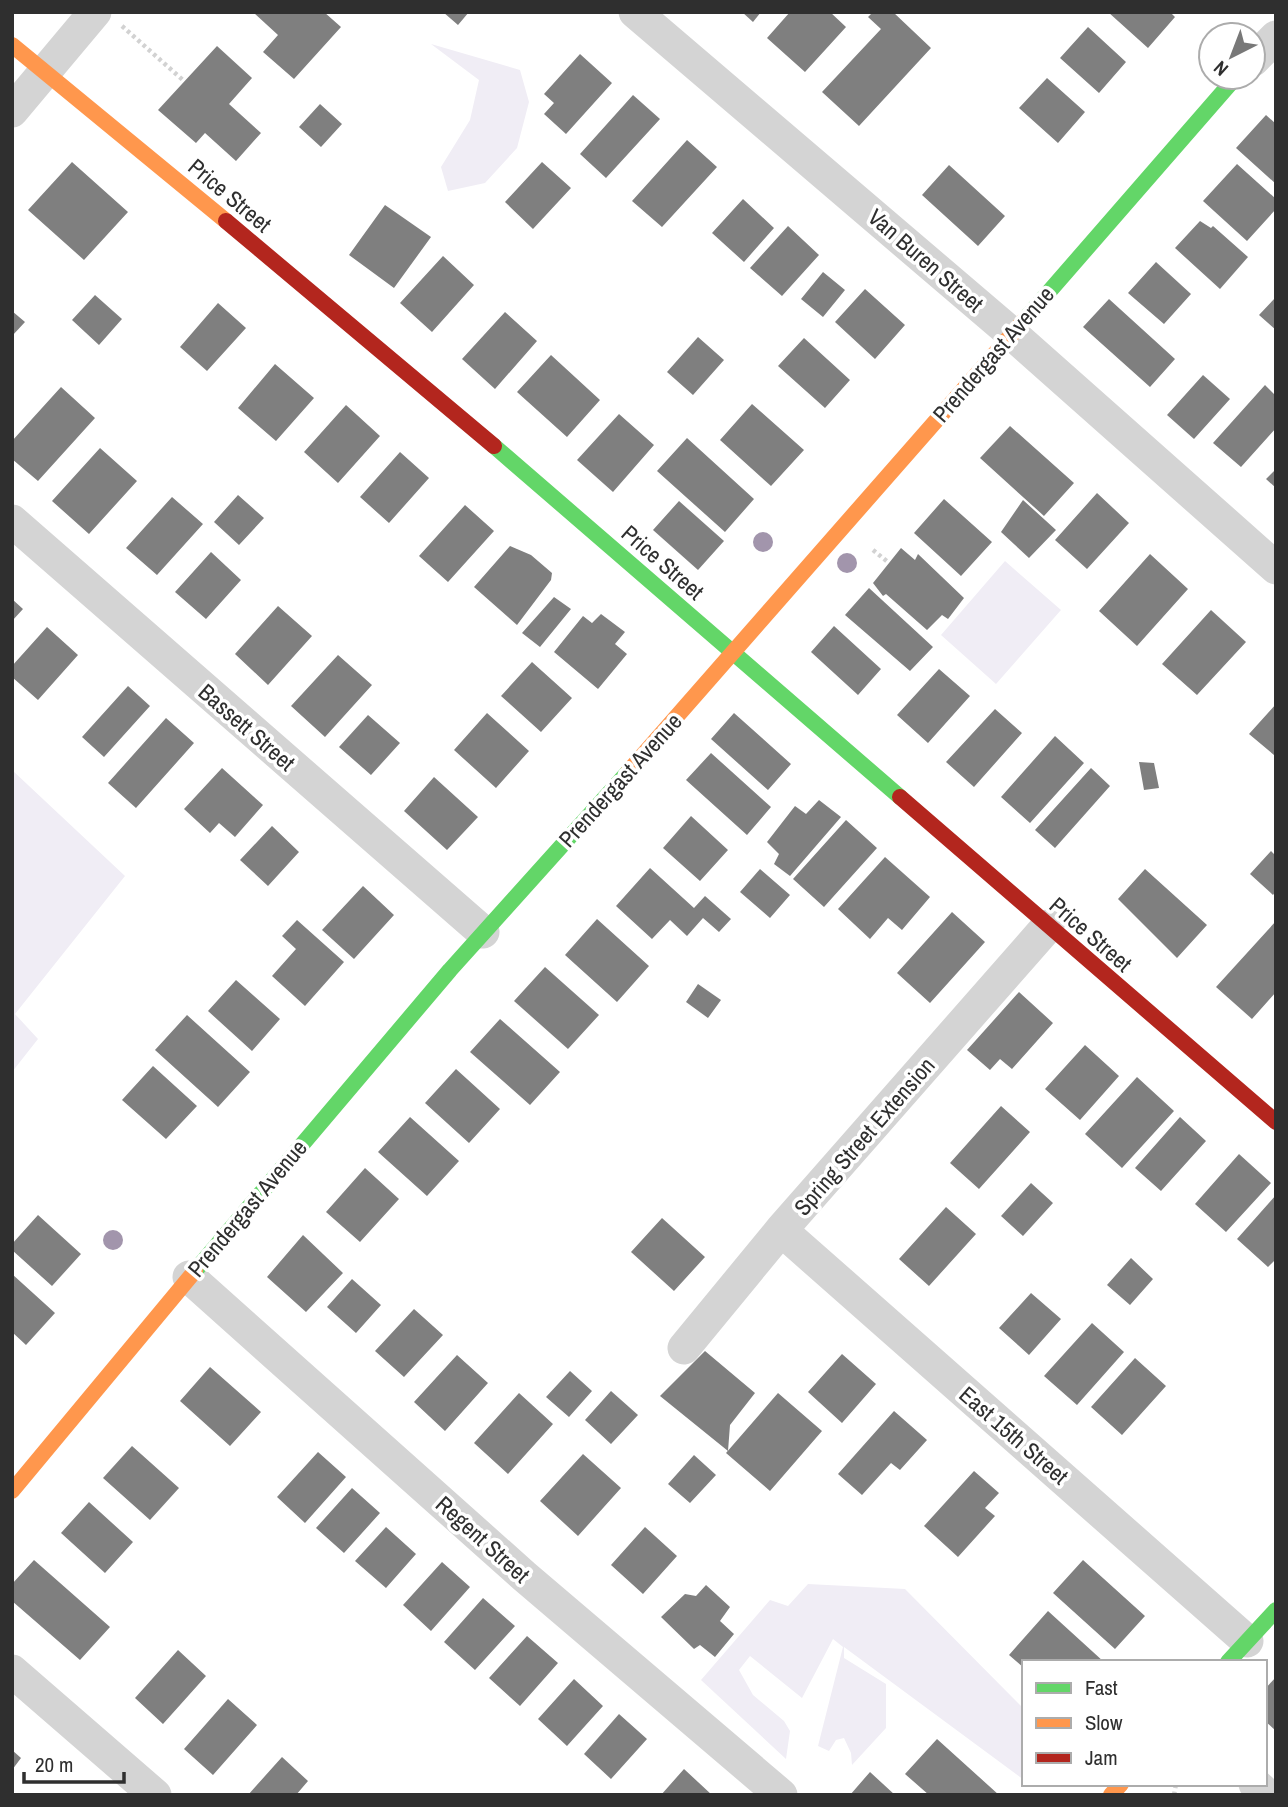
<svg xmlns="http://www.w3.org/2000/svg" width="1288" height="1807" font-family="'Archivo Narrow',sans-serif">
	<rect width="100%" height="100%" fill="#fff"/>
	<path fill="#f0edf5" d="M431,44L520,70L529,102L517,148L485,183L448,191L441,167L470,120L479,80Z
		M1005,561L1061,610L996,684L941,635Z
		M12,770L125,876L15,1014L38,1039L12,1072Z
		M808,1584L905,1589L1024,1709V1780L844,1647V1658L886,1684V1728L852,1765L851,1753L844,1738L836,1740L829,1751L818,1746L843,1647L833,1639L802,1698L750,1656L739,1670L753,1695L784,1721L790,1731L786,1759L701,1680L770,1600L788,1606Z"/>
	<path fill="#7f7f7f" d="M253,12H324L341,27L294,79L263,52L278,35Z
		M443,12H469L458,25Z
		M742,12H761L753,22Z
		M790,12H830L846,27L805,72L767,38Z
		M873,12H893L931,48L859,126L822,92L881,29L868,17Z
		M1108,12H1170L1175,17L1148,48Z
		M1088,27L1126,62L1099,93L1060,58Z
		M217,46L252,78L229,104L261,133L236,161L205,133L196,143L158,110Z
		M580,54L612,83L566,134L544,114L554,103L544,94Z
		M1047,78L1085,112L1058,143L1019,108Z
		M633,95L660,119L606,178L580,154Z
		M320,104L342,124L321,147L299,127Z
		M1266,115L1276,124V184L1236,148Z
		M687,140L717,167L662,227L632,201Z
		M72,162L128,212L84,260L28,210Z
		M542,162L571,188L533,229L505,202Z
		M1237,164L1276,199V209L1247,241L1203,201Z
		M949,165L1005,216L978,246L922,195Z
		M743,199L774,228L744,262L712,233Z
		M385,205L431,237L394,288L349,255Z
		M1200,221L1211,228L1213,226L1248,257L1220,289L1175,248Z
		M788,226L819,255L782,296L750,268Z
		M443,256L474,285L432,332L400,303Z
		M1156,262L1191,294L1164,324L1128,293Z
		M823,272L845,290L823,317L801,299Z
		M865,289L905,325L875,359L835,322Z
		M95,295L122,319L99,345L72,320Z
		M1276,297V330L1259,315Z
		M1109,299L1175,359L1150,387L1083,327Z
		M218,303L246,328L207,371L180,347Z
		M12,311L25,322L12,336Z
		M505,312L537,341L495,389L462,359Z
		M698,337L724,360L693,395L667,372Z
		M804,338L850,380L825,408L778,366Z
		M551,355L600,400L567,437L517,392Z
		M275,364L314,398L276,441L238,408Z
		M1203,375L1230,399L1194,439L1167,415Z
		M1265,385L1276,396V428L1241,467L1213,443Z
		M61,387L95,418L38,481L12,459V441Z
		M752,404L804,450L771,486L720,440Z
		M346,405L380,436L338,483L304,452Z
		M619,414L654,445L613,492L577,460Z
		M1010,426L1074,483L1044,516L980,458Z
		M687,438L754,499L725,532L657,471Z
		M100,448L137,481L89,534L52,501Z
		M400,452L429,478L389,523L360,497Z
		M1276,469V488L1266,479Z
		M1097,493L1129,523L1087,569L1055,540Z
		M238,495L264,518L239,545L214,522Z
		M172,497L203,524L157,575L126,548Z
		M944,499L992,542L961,576L914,533Z
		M1023,500L1056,530L1029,558L1001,532Z
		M679,501L724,541L698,570L653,530Z
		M465,505L494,531L448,582L419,556Z
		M510,546L531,555L552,573L551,580L517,625L474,587Z
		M901,548L915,560L918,554L964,598L948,619L942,615L927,630L886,594L883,596L873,583Z
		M211,552L241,580L206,619L175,592Z
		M1150,554L1188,589L1137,646L1099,611Z
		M869,588L933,647L910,671L845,615Z
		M554,597L571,609L540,647L522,633Z
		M12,599L23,609L12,621Z
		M278,606L312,636L268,685L235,654Z
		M1211,610L1246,642L1197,695L1162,664Z
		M601,614L625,632L615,644L627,654L598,689L554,652L583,616L592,623Z
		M834,626L881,669L858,695L811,652Z
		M47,627L78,655L38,700L12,677V666Z
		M338,655L372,685L325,737L291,706Z
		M532,662L572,698L541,732L501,696Z
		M939,669L970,696L928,743L897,715Z
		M128,686L150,706L104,757L82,737Z
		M1276,704V753L1274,755L1249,734Z
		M995,709L1022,733L974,787L946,762Z
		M487,713L529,751L496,788L454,750Z
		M734,713L791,764L768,790L711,739Z
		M368,715L400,743L371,775L339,747Z
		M166,718L194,743L136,808L108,783Z
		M1055,736L1084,763L1030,823L1001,797Z
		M711,753L771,807L747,835L686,780Z
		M1139,762L1154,763L1159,788L1144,790Z
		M222,768L263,805L235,837L219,823L210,833L184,809Z
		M1091,768L1110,786L1055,848L1035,830Z
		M434,777L478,817L447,850L404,811Z
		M819,800L841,817L790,876L774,864L779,854L767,842L795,806L806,814Z
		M691,816L728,850L700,881L663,848Z
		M846,820L877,848L824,907L793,879Z
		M272,826L299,852L268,886L240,860Z
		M1271,851L1276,856V891L1273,895L1250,874Z
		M885,857L930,897L902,930L888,918L870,939L838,909Z
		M650,868L694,908L705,896L731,919L719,932L703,918L687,936L670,920L652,939L616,906Z
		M760,869L790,895L770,918L740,892Z
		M1145,869L1207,925L1177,958L1118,899Z
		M363,886L394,915L354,959L322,930Z
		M952,912L985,942L930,1003L897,973Z
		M597,919L649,966L617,1002L565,955Z
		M297,920L344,962L305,1006L272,976L296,949L282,936Z
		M1276,921V992L1252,1019L1216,987Z
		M545,967L599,1015L568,1049L514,1001Z
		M236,980L280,1019L252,1051L208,1011Z
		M698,984L721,1000L708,1018L686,1002Z
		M1019,992L1053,1023L1012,1069L1000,1059L990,1070L967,1050Z
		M187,1015L250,1072L218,1107L155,1050Z
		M500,1019L560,1072L530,1105L470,1052Z
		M1085,1045L1119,1076L1080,1120L1045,1089Z
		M153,1066L197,1106L166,1139L122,1100Z
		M456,1069L500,1109L469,1143L425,1103Z
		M1137,1077L1174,1111L1122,1168L1085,1134Z
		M1001,1106L1030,1132L979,1189L950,1163Z
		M410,1117L459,1161L427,1196L378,1152Z
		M1180,1117L1206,1141L1161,1191L1135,1168Z
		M1239,1154L1271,1183L1226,1232L1195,1204Z
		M365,1168L399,1199L360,1242L326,1212Z
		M1031,1183L1053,1203L1023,1236L1001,1216Z
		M1276,1195V1259L1268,1267L1237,1239Z
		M946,1207L976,1234L929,1286L899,1259Z
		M38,1215L81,1254L52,1286L12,1250V1244Z
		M662,1218L705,1257L674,1291L631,1252Z
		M303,1235L343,1273L306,1312L267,1277Z
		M1131,1258L1153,1279L1130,1305L1107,1285Z
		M12,1274L55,1313L26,1345L12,1332Z
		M352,1279L381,1305L356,1333L327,1307Z
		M1031,1293L1061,1319L1029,1355L999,1328Z
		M414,1309L443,1335L404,1377L375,1351Z
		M1092,1323L1124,1352L1077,1405L1044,1376Z
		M705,1351L755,1393L730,1425L728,1451L660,1396Z
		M842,1354L876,1384L842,1423L808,1392Z
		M457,1355L488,1383L445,1431L414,1402Z
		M1135,1358L1166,1386L1122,1435L1091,1407Z
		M210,1367L261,1412L230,1446L180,1401Z
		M570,1371L592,1391L569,1417L546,1397Z
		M611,1391L638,1415L611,1444L585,1420Z
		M519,1393L553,1424L508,1474L474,1443Z
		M778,1393L822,1431L770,1491L726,1453Z
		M894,1411L927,1440L900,1470L891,1463L862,1495L838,1474Z
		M132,1446L179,1488L150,1520L103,1478Z
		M318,1452L346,1477L305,1523L277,1497Z
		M583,1454L621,1488L578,1536L540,1501Z
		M694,1455L716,1475L690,1503L668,1484Z
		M974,1471L999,1493L985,1508L995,1516L958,1557L924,1526Z
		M352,1488L380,1513L344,1553L316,1528Z
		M89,1502L133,1542L105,1573L61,1533Z
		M386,1527L416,1554L386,1588L355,1561Z
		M645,1527L677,1556L643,1594L611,1565Z
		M34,1560L110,1627L80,1660L12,1601V1584Z
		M1083,1560L1145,1616L1115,1649L1053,1593Z
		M442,1562L470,1587L431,1631L403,1605Z
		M706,1585L730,1607L720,1621L734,1634L715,1657L700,1645L694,1649L661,1617L685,1594L696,1596Z
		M483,1598L515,1626L475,1670L444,1642Z
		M1048,1611L1104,1662H1024V1668L1009,1655Z
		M527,1636L558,1663L520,1706L489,1678Z
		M178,1650L206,1676L163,1724L135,1698Z
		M1276,1677V1731L1265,1721V1689Z
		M574,1679L603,1706L567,1746L538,1719Z
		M228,1699L257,1725L213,1775L184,1749Z
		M619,1714L647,1739L611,1779L584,1754Z
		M937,1739L999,1795H929L905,1774Z
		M12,1750L21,1758L12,1770Z
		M282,1757L308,1781L296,1795H248Z
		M684,1769L712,1795H661Z
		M870,1772L895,1795H850Z"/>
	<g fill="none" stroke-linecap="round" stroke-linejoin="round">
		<path stroke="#d2d2d2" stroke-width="4.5" stroke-dasharray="3.5 3.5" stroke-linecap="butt" d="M122,26L184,81
			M873,550L889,563
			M1174,1795L1176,1784"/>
		<path stroke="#d4d4d4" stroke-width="33" d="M635,12L1011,333L1276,568
			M1253,60L1276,37
			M12,111L95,12
			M12,521L483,932
			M781,1230L1247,1641
			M189,1277L524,1576L781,1795
			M684,1348L781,1230L1048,926
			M12,1671L155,1795
			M1255,1784L1267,1795"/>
		<path stroke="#63d668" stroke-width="16" d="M1027,317L1236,77
			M494,446L900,797
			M195,1271L450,970L628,772
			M1228,1662L1276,1610"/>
		<path stroke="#ff974d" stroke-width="16" d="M12,45L226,221
			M628,772L1027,317
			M12,1491L195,1271
			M1111,1795L1121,1784"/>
		<path stroke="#b3261e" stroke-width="16" d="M226,221L494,446
			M900,797L1276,1122"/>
	</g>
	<g fill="#a295ac">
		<circle cx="763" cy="542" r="10"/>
		<circle cx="847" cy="563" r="10"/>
		<circle cx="113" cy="1240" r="10"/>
	</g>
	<g text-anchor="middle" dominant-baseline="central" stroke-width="7" stroke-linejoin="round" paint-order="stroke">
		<g font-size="23" fill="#2f2f2f" stroke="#fff">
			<text transform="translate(230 195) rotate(40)">Price Street</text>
			<text transform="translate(926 260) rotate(41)">Van Buren Street</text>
			<text transform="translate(993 354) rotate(-49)">Prendergast Avenue</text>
			<text transform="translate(663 562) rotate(41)">Price Street</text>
			<text transform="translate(247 727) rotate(41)">Bassett Street</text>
			<text transform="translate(620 780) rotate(-48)">Prendergast Avenue</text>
			<text transform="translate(1091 934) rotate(41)">Price Street</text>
			<text transform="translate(864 1136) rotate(-49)">Spring Street Extension</text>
			<text transform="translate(247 1208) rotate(-50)">Prendergast Avenue</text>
			<text transform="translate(1014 1435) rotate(41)">East 15th Street</text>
			<text transform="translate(483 1539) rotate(42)">Regent Street</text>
		</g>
	</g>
	<rect width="1288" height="1807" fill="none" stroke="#2f2f2f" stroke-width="28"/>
	<rect x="1022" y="1660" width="245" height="126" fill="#ffffff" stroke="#acacac" stroke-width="2"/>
	<rect x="1036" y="1683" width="35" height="10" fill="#63d668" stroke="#acacac" stroke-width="2"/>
	<text x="1085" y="1695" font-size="21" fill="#2f2f2f">Fast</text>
	<rect x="1036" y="1718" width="35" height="10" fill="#ff974d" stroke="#acacac" stroke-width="2"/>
	<text x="1085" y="1730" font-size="21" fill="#2f2f2f">Slow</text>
	<rect x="1036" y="1753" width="35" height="10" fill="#b3261e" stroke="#acacac" stroke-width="2"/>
	<text x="1085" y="1765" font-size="21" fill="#2f2f2f">Jam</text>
	<g transform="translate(1232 56) rotate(222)"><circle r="33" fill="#ffffff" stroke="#acacac" stroke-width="2"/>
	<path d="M0-5L12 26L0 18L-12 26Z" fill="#787878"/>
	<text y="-10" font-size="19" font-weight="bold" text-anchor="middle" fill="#2f2f2f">N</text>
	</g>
	<path d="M24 1772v10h100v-10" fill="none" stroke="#2f2f2f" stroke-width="3.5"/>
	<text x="35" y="1772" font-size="21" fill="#2f2f2f" stroke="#ffffff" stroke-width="5" paint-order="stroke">20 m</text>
</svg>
